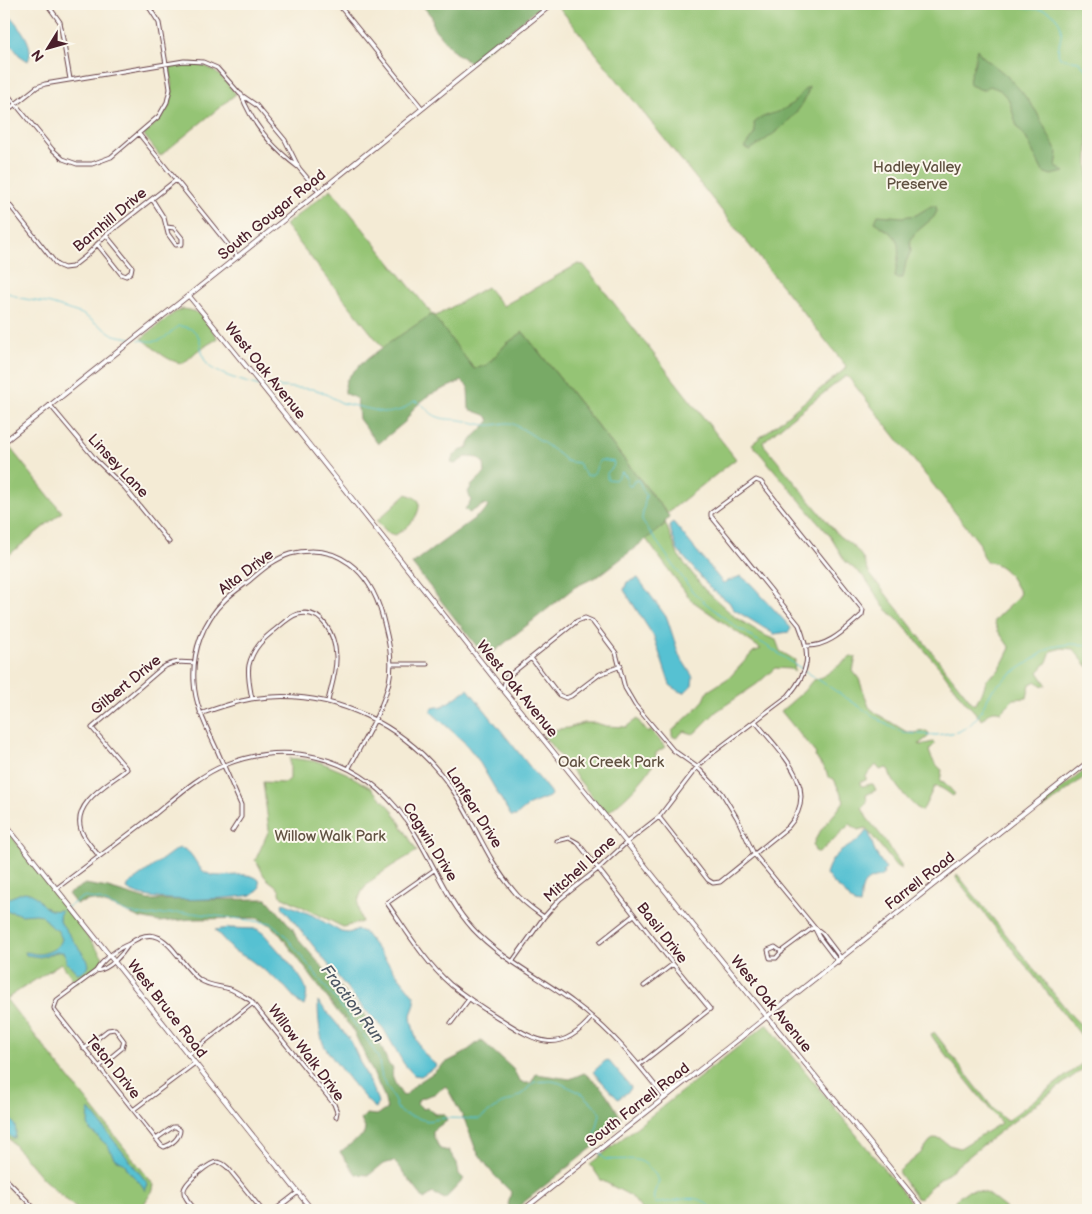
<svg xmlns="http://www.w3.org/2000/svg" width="1092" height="1214" font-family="'Balsamiq Sans',sans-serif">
	<rect width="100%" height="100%" fill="#fbf7ec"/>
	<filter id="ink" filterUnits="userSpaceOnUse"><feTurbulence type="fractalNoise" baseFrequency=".02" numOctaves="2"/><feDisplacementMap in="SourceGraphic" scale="10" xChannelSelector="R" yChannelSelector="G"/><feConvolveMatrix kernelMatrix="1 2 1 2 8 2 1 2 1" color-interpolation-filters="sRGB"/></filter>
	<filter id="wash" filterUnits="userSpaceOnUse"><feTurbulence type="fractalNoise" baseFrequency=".0096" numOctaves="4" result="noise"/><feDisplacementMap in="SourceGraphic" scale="20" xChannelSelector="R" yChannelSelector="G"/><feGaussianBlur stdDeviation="1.12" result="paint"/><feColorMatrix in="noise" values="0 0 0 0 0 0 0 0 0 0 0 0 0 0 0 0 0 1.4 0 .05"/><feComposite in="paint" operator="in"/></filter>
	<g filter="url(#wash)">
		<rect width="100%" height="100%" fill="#f4ebd5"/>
		<path fill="#95c474" stroke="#707250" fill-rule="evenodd" d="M561,4H1088V667L1073,649L1062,648L1051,651L1047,662L1038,672L1046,684L1045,686L1041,685L1036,681L1030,684L1027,698L1014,699L1001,712C991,709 988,713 982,720L961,697L940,668L902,624L884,607L865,578L845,561L830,536L752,444L845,369L846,366L558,6ZM846,376L849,378L980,544C983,568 986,557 1001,567C1010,573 1015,585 1020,593C1014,604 1001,611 994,621L998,631L1010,648L999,670L987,679L982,693L974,705L869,573C861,552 858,549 839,536L764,445L763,442L790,419Z
			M190,63C212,64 223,78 236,94L160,156L144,135C157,120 171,114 172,91C172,83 169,75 170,67Z
			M331,189L432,314L436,316L487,287L503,306L578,264L584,265L736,459L667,513L523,332L506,344L487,365L474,369L432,315L383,348L285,225Z
			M182,309C202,310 204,320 216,335L217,339L197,351L184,363C168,363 154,348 142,338L174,313Z
			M7,444L62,512L5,558L4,557V446Z
			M406,494L414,497L419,501C421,516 408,528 395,535L388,533L377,521Z
			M665,522L678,555L704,589L736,618L766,636L776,640L780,651L795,660L794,672L791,669L775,668L757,684L717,711L697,731L693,734L684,731L676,738L672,736V731L696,709L704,700L708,691L730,677L753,652L761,649L691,600L646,539L663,526Z
			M851,657H856L853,671L859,679L869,707L876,713L905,731L913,733L926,731L929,733L928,737L919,744L920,745L933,742L935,744L929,750C931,759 935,764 942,770L940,781L944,782L955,794L953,796C947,792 941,786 934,787L924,808L921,811C911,804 890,781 889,770L886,768L880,770L876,765L866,776V780L860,782L861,786H863L871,784H873L876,790L866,795L867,802L862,808L867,818L884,839L901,865V869L896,866L866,828L858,830L850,824L819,853L815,851L813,845C819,828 834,817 844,801L834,779L828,777L827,773L815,756L816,754L781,711L804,691L812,681L824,676Z
			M637,719L648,733L651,730L665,747L656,753C656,772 621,802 606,814L543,735L551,730L568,728L584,723H596L606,726L626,727Z
			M290,758L320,762L346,773L371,788L391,808L417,851C403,860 365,879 360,896C356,905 359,913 362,922L343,927L281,896C279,885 273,885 266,878C261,873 261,866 255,861L269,830L263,782L285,783L290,779Z
			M1088,768V774L1042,810L1040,805Z
			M5,827L103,957L102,962L76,983L61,963L6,999L154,1185L153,1190L140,1210H78L43,1179L4,1133Z
			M957,874L1072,1016L1081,1025H1088V1044L956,878Z
			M767,1024L917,1210H642L631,1196L601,1180L590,1164Z
			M934,1032L995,1111L1004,1119L1008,1120L1088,1059V1065L998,1133L929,1188L920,1199L916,1198L898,1172L920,1154L930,1141L935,1138L941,1139L949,1145L960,1148L1001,1123L938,1045L931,1035Z
			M975,1190L986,1193L1008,1210H960L956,1205L955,1200L967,1191Z"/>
		<path fill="#78aa66" stroke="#616448" d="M421,4H543L471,63L454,52L433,27L432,17Z
			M977,49L981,55L1006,75L1021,91L1036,111L1058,153L1056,167L1065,172L1051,175L1043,172L1026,138L1017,127L1009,100L1000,90L990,86L982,90L970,85C968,76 972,73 974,65C976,59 975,54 977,49Z
			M809,87C804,114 772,136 750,150L744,148L755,133L754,123C765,113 776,115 789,106C797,101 801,90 809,87Z
			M931,206H936L937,211L934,217L914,234L910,242L911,251L906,262L903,278H895C896,264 904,245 892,234C887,230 880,227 875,222L878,215L902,217L916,215Z
			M432,314L474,369L487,365L506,344L523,332L669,516L663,526L600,575L575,587L486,658L412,564L486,510L488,506L485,504L469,513L465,509L471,501L468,492L472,485L485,473L484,464L479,458L466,457L455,464L451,463C452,454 460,451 468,447C471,436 483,430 490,420L485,415L469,409L468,387L462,381L429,395L414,408L405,422L378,444L359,419L357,399L345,393C345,389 345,384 346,381C357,361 411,329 432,314Z
			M85,884L108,888L148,900L267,899L293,929L296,937L370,1021L389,1065L393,1068C390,1079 397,1086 402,1095L405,1096L416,1084L433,1073L445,1063L463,1054L481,1040L513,1069L519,1080L524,1083H531L536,1074L570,1079L584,1073C602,1084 611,1100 621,1118L617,1128L514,1210L508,1205L511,1192L493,1174L476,1150L465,1121L446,1086L434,1094L419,1099L417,1103L423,1109L427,1108L435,1114H444L447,1121L433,1130V1135L440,1149L449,1151L457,1163L459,1174L464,1179L445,1199L433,1193L424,1199L394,1161L383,1164L369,1175L356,1174L340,1152L364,1134L365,1128L361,1120L366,1114L377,1115L387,1109L384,1096L352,1028L337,1011L279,933L269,924L258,918L193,919L159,922L140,918L112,906L91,900L76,904L68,894Z"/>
		<path fill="#56c1d2" stroke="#50707e" d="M4,9C14,21 37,43 28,61L19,55L4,35Z
			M673,522L723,583L741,576L751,584L791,628L789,632L774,634L733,609L729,602L711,589L677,549L669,525Z
			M638,578L667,618L679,655L693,677L692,685L684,693L678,691L670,685L654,637L624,590L627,582Z
			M468,689L550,792L551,795L549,797L529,805L516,816H511L477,758L464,742L431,712L432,708L443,706Z
			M866,831L869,833L875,852L886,869L883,872L884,874C879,878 877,877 872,879C859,883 862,895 860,905L854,904L845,893L833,883L826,874C834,845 855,850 866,831Z
			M180,848C195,850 195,870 209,874C224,880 247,869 259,880L260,888L252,895C226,899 147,905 127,889L129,884L175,850Z
			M24,892C42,893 39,914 60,910L61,912L59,916L61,923L88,961L89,966L82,972L77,973L69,964L66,963V957L63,952H57L40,957L26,955L25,952C29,952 33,954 38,954C46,954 60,948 62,939L58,931L49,925L42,915L36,914L21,915L13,912L4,911V900Z
			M284,903L312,915L341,932L348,933L358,930L364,932L414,996C417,1004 413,1008 411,1015C411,1019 412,1024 413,1027C416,1043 423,1055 436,1065L435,1067L421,1076L414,1075L404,1064L383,1028L363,1008L283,908L282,904Z
			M229,928L257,929L264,934C274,946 300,973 305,986C308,993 306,999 304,1006L299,1003L285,987L273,977L249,959L234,951L215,930Z
			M318,1001L350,1040L377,1099L378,1103L376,1108C369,1106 326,1052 323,1043C319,1031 318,1014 318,1001Z
			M608,1060L631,1087L630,1090L618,1099L593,1072L605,1061Z
			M89,1109L148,1184L145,1191C141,1180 129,1176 125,1164L114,1158L108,1146L90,1130L88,1124Z
			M4,1116C14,1119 18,1128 15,1138H12L4,1129Z"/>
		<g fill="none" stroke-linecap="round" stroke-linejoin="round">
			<path stroke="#56c1d2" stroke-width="1" d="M1012,4C1029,15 1049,0 1060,24C1065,38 1054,49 1060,58L1079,61L1088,72
				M4,291L20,298L51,304L82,314L114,335L130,338
				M139,340C162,343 161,341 178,326C209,328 195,350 208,365C214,373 250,384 261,386
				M265,386L313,389L322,392L342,403L387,413L402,410L414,401C425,403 428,414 438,417C446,420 454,419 461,420C470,421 479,425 488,425C495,426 503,422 510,423C520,425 559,453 566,461L578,463L586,475C597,477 595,467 600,460L614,462L613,467L607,473V479L615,480L622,472L627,477V485L631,486L634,481L638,480C642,485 641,490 646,495L642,518V521L692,591L704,602L740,630L745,631L751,637L764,644L889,726L904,733L936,735L958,732L970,725L978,716L993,689L1008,676L1051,647L1071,644L1088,645
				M60,912L83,897L100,900L128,913L149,916L174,913H193L271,923L284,934L368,1041L378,1057L382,1078L394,1099L397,1108L401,1113L427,1121L445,1118L479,1119L501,1104L512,1100L523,1093L534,1082L552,1081L560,1083L583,1094L597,1108L600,1114L594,1141L597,1149
				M599,1152L604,1159C633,1162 640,1151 659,1180C657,1188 651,1195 655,1203C669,1204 686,1195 701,1200C705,1202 710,1207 714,1210"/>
		</g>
	</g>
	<g filter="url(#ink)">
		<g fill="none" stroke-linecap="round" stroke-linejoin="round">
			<defs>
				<path id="minor" d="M47,4L60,22L70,79
					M338,4L422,108
					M4,90L52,149L63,159L77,164H92L111,157L159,116L167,102L170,89L169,82L159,23L147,4
					M241,94C252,124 273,148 298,167
					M4,113L37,87L45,84L184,61L203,62L217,68L240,94L256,105L285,140L299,168L319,192
					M139,134L238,257
					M4,198L57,265L64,268L72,267L86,256L106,235L176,180
					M152,199L164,218L168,234L176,245L182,244V238L174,228L167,227
					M97,244L121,274L126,276L131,272L132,267L106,235
					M50,405L96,460L125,488L169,542
					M531,658L559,695L566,698L571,696L600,674L621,666
					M392,664H427
					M506,678L577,621L585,618L592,621L616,653L625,688L635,705L673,750L697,767L722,793L737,818L754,854L814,927L819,937L838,962
					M503,690L506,678
					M252,699C250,688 247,675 249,665C253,648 264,638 276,629C283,623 290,616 298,614C323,608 335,636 336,656C337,671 331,687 328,701
					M200,714C217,708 234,702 251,699C332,686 410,726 454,792C475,824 488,861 513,890C521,901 533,909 544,917
					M659,817L708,880L713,883L720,882L788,827C823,788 779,752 755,721
					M232,831L241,817V805C233,787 225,768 217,750C207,728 195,706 194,682C192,651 203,621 225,600C232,593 241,587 249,581C261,571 274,559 290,554C338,541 370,572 382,615C388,638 394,659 389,682C382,712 363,741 349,768
					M557,841L569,838L578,843L673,964L710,1009L639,1065
					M99,856C93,848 84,839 81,830C72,802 109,784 127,769L92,728L162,668C173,661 181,662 194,663
					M434,870L387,903C407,932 425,962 451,985C467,998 484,1009 502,1020C537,1042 560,1056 592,1017
					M57,888C88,865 119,842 150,818C173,800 197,776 225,765C287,740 353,756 396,807C427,843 441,894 473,929C502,960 540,977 573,1002C610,1029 637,1062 665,1098
					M814,927L822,933L841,958
					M600,942L634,915
					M129,944C165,916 176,963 200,980C209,986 220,986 230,989C237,992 243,996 250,1000L334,1104L337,1112L336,1117
					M129,944C122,955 109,970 96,971C102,960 118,948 129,944Z
					M782,952L775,947L768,950L770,958H776L783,950L814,927
					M512,962L544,917L560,899L598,869L627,842L659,817L697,767L714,752L788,696C810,671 811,655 799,625L711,516V513L756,480L761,482L863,610L862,615C845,629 829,647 806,646
					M96,971L57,1000L54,1008L55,1011L161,1145L164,1147C171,1145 180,1138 180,1130L176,1127H173L156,1139
					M644,986L673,964
					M451,1023L469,999
					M84,1049L108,1030L115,1029L124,1041L122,1048L99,1067
					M188,1055L253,1003
					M133,1110L195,1063
					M4,1177L36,1210
					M196,1210C191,1205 183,1197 184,1190C185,1182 210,1162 217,1162C222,1162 225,1165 228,1168L262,1210
					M275,1210L297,1193"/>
				<path id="tertiary" d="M189,296C296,426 400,560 505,692C644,866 784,1037 924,1210
					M4,442L319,192L552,4
					M4,823L312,1210
					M523,1210L1088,762"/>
			</defs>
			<use href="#minor" stroke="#643e44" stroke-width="5"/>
			<use href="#tertiary" stroke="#643e44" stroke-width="5.5"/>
			<use href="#minor" stroke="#fff" stroke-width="3"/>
			<use href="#tertiary" stroke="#fff" stroke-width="4"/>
		</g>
	</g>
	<g text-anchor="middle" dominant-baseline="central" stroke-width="4" stroke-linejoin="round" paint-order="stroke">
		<g font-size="15" fill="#605141" stroke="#fbf7ec">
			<text x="917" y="167">Hadley Valley<tspan x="917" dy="17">Preserve</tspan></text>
			<text x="611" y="762">Oak Creek Park</text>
			<text x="330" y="836">Willow Walk Park</text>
		</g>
		<g font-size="15" fill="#4a1f2b" stroke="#fbf7ec">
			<text transform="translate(272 215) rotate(-39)">South Gougar Road</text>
			<text transform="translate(110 220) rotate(-40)">Barnhill Drive</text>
			<text transform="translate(265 371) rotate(51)">West Oak Avenue</text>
			<text transform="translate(118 466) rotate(47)">Linsey Lane</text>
			<text transform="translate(246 572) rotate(-37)">Alta Drive</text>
			<text transform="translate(126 685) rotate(-39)">Gilbert Drive</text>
			<text transform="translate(517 689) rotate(51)">West Oak Avenue</text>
			<text transform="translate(474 808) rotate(58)">Lanfear Drive</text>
			<text transform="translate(430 842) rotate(58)">Cagwin Drive</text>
			<text transform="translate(580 869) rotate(-42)">Mitchell Lane</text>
			<text transform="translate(920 881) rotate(-38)">Farrell Road</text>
			<text transform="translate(662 933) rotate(52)">Basil Drive</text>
			<text transform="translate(771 1004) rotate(51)">West Oak Avenue</text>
			<text transform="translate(167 1009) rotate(52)">West Bruce Road</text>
			<text transform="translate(306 1053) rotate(53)">Willow Walk Drive</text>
			<text transform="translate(113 1067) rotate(51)">Teton Drive</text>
			<text transform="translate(638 1105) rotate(-38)">South Farrell Road</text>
		</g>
		<g font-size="16" font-style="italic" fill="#4e5865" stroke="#fbf7ec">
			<text transform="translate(352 1004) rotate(53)">Fraction Run</text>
		</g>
	</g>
	<rect width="1092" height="1214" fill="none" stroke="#fbf7ec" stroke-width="20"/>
	<g transform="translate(48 48) rotate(233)" stroke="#fbf7ec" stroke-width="4" paint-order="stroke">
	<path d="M0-4L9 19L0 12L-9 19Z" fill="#4a1f2b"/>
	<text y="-8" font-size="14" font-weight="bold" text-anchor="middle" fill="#4a1f2b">N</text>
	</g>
</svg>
